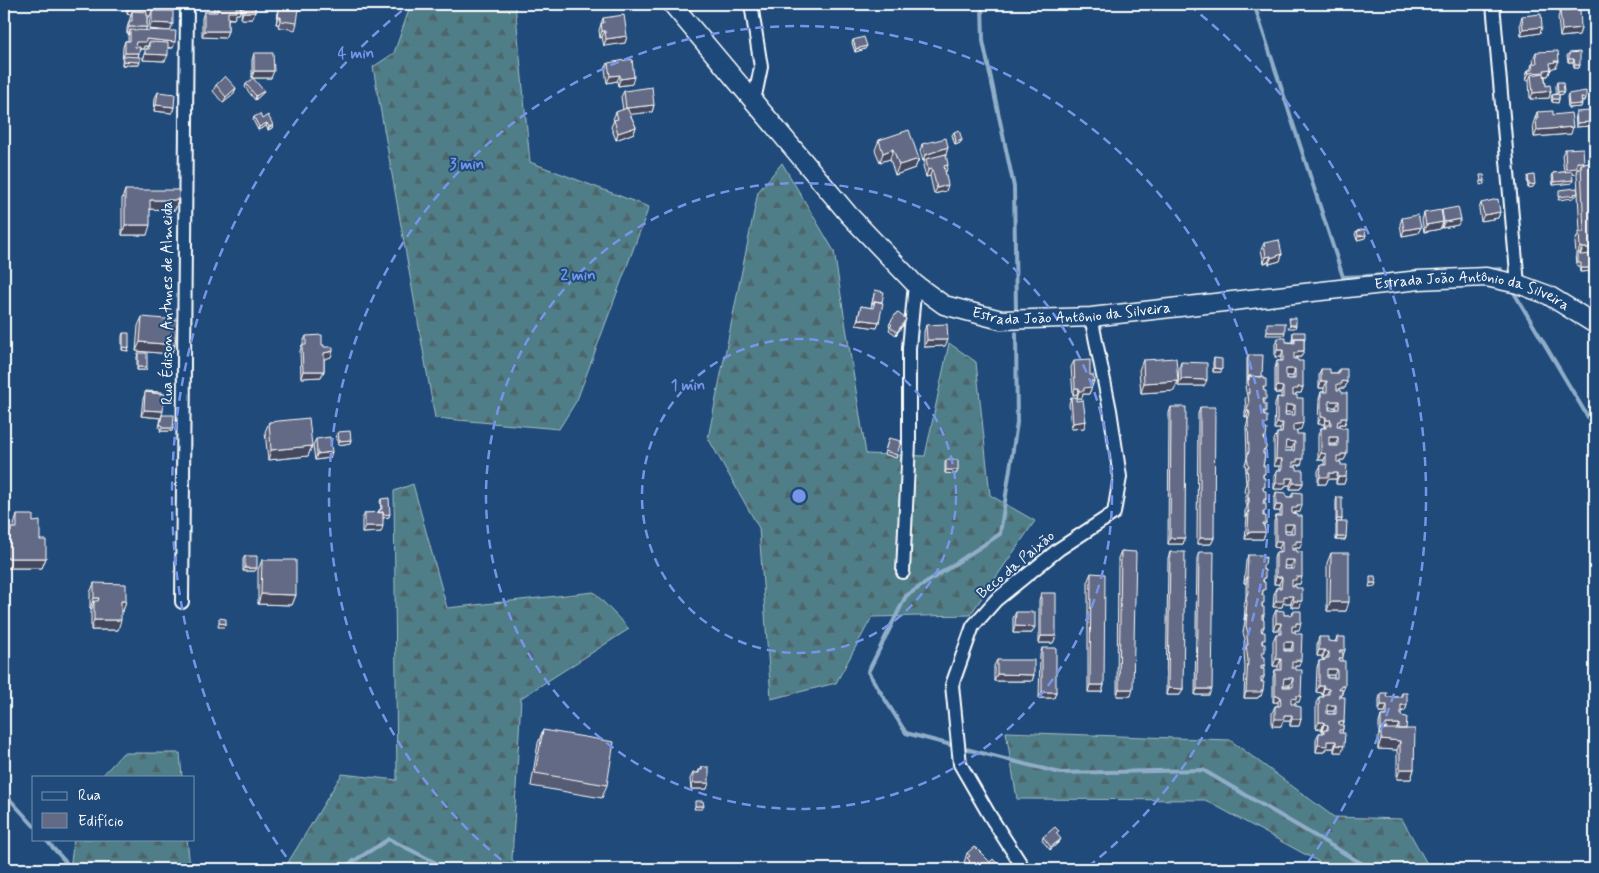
<svg xmlns="http://www.w3.org/2000/svg" width="1599" height="873" font-family="Mynerve,sans-serif">
	<defs>
		<pattern id="forest-firs" width="22" height="20" patternUnits="userSpaceOnUse" patternTransform="scale(1.25)"><rect width="22" height="20" fill="#4f7e88"/><path d="M5 1l3.5 6h-7zM16 11l3.5 6h-7z" fill="#4e656a"/></pattern>
	</defs>
	<rect width="100%" height="100%" fill="#1f4a7a"/>
	<filter id="ink" filterUnits="userSpaceOnUse"><feTurbulence type="fractalNoise" baseFrequency=".02" numOctaves="2"/><feDisplacementMap in="SourceGraphic" scale="10" xChannelSelector="R" yChannelSelector="G"/><feConvolveMatrix kernelMatrix="1 2 1 2 8 2 1 2 1" color-interpolation-filters="sRGB"/></filter>
	<g filter="url(#ink)">
		<path fill="url(#forest-firs)" stroke="#a7bec4" d="M411,4H515L530,162L649,207L577,400L559,429L435,418L373,67L394,53Z
			M782,163L834,251L866,454L925,456L949,343L976,362L990,495L1035,521L970,615L872,617L836,683L771,699L759,528L708,438L758,192Z
			M413,484L447,608L594,592L629,629L521,698L512,860L526,869H284L342,774L397,780L394,491Z
			M1006,732L1230,740L1334,817L1402,819L1430,869H1332L1205,800L1017,799Z
			M123,753H180L182,777H101Z
			M74,839H187L190,866L214,869H70Z"/>
		<g fill="none" stroke-linecap="round" stroke-linejoin="round">
			<path stroke="#90aec8" stroke-width="4" d="M982,4L983,41L1014,187L1016,310
				M1254,4L1343,277L1389,275
				M1488,270L1501,269
				M1513,291L1595,429
				M955,746L906,733L868,672L906,596L1000,534L1017,423L1016,333
				M962,748L1060,773L1203,770L1371,869
				M4,793L34,826
				M45,839L72,869
				M341,869L389,839L448,869"/>
			<defs>
				<path id="minor" d="M751,4L761,67L754,101
					M1493,4L1518,284
					M903,572L909,443V348L915,284
					M182,602L187,4
					M1024,869L990,816L960,764L952,685L973,626L996,600L1059,549L1114,513L1120,477L1110,410L1091,317"/>
				<g id="secondary">
					<path id="s1" d="M672,4L849,215L915,284L944,305L1001,320L1091,317L1419,280L1486,277L1518,284L1548,295L1595,324"/>
				</g>
			</defs>
			<use href="#minor" stroke="#fff" stroke-width="16"/>
			<use href="#secondary" stroke="#fff" stroke-width="21"/>
			<use href="#minor" stroke="#1f4a7a" stroke-width="12"/>
			<use href="#secondary" stroke="#1f4a7a" stroke-width="18"/>
		</g>
		<path fill="#555b73" stroke="#fff" fill-rule="evenodd" d="M127,4H159L158,11L170,31L149,29L150,16L147,15V27L145,30L173,48H168L165,61L143,60V56L148,46H144L143,49H140L138,57L139,65H122L123,47L125,41H128V36L129,33H127V28L131,15L127,14Z
			M206,4H241V8L239,14H236L234,19H228V31L225,38L202,37V18L204,12H214V7H206Z
			M242,4H255V12L252,19H241Z
			M280,5L297,23L295,30L278,27L279,24H276L278,12Z
			M1560,11L1581,28L1579,35L1560,37L1558,18Z
			M1522,16L1540,33L1521,36L1520,23Z
			M603,18L627,36L625,43L604,46L602,37L600,38L599,30Z
			M853,40L865,49L855,52L852,43Z
			M1536,52L1559,61L1556,67L1553,68L1552,69H1551L1548,76H1545L1546,86L1551,91L1549,98L1530,99L1529,81V80H1526V76L1528,70H1530L1532,64H1534L1533,59Z
			M254,53L271,78H252V60Z
			M1569,53L1580,65L1579,68H1574L1573,62H1568L1567,56Z
			M608,63L632,84L618,86L617,81L607,83L605,69Z
			M1557,82L1563,94L1559,95V99L1558,103L1552,102L1551,98L1552,95L1556,94V86Z
			M246,84L264,91L262,94L255,100L245,87Z
			M216,85L236,88L233,95L223,103L213,91Z
			M624,91L654,105L652,112L630,114L636,127L634,133L616,140L611,127L614,120L613,119L616,112L623,110L621,97Z
			M158,92L174,107L172,113L154,111L155,98Z
			M1568,94L1586,98L1585,101H1582L1581,107L1568,108L1567,97Z
			M1537,112L1553,115L1571,134L1534,137L1533,124Z
			M1576,112L1590,122L1589,126L1576,127L1575,115Z
			M254,117L273,125L272,128L268,130L266,126L258,130L253,120Z
			M954,132L962,140L960,143L955,145L952,135Z
			M879,140L919,159L915,168L895,175L890,159L880,162L875,150Z
			M922,144L948,147L946,154L940,156L946,172H945L946,191L934,194L930,176L926,177L923,166L925,160L923,161L920,151Z
			M1565,149L1584,162L1583,164L1592,254L1593,268L1592,271L1580,272L1579,266H1577L1575,242L1579,232H1580L1577,174L1579,169H1577L1575,174H1572V183L1553,185L1552,177L1553,173L1564,172L1562,155Z
			M1528,176L1533,187L1528,188L1527,179Z
			M125,190L178,200L175,210L150,209L147,235H122V199Z
			M1481,203L1500,212L1498,218L1481,221L1479,209Z
			M1442,210L1458,225L1442,228L1441,226L1440,229L1424,232L1422,220L1424,213L1441,212Z
			M1402,218L1421,227L1418,233L1402,236L1400,224Z
			M1357,231L1365,238L1357,240L1355,234Z
			M1264,243L1282,254L1280,261L1269,264L1268,262L1264,263L1261,250Z
			M875,290L882,302L879,322L877,328L856,325L861,306L872,308L871,307Z
			M142,317L175,345L171,354L136,351L138,326Z
			M906,319L905,322L896,335L889,330L890,327L889,326L890,323Z
			M926,325L945,346L924,347V332Z
			M1293,332L1304,341V351L1301,357H1296V359L1298,361L1303,387L1301,393H1296L1295,395L1301,429L1294,431L1301,465H1296L1295,467L1297,470L1303,483L1300,489H1290V485H1286L1284,489H1274V476L1277,470H1280V466H1274V440L1277,433H1280V429H1274L1275,404L1277,397L1281,398V393H1275V368L1277,361H1281V357H1275V344L1278,338L1286,342H1294V341H1292ZM1286,376H1293V379H1286ZM1285,412H1292V415H1285ZM1285,448H1292V451H1285Z
			M123,333L129,348L128,351L122,350V336Z
			M306,336L324,347L331,357L324,359V371L321,377L301,378L300,351L302,345H303V342Z
			M138,353L146,370H137V357Z
			M1248,355L1262,377L1264,391V404L1266,412L1264,416L1265,454L1263,466V491L1266,499L1264,504V528L1263,539H1245L1247,517H1245V511L1247,507V505L1245,504V499L1247,495L1244,492L1245,486L1246,483L1245,473L1246,471L1245,464L1247,458L1246,427L1248,420L1247,417H1245V411L1246,408L1245,399L1247,396L1245,387L1247,383V358Z
			M1214,358L1221,372H1213V362Z
			M1143,360L1174,391L1141,393L1139,370Z
			M1074,361L1090,375L1094,381L1089,394H1083L1082,398H1077V394L1073,395L1071,367Z
			M1181,362L1204,386H1178L1179,368Z
			M1321,369L1330,373H1337L1339,369L1347,382L1345,388H1340L1339,390L1345,424H1340L1339,426L1347,454L1344,460H1340L1339,462L1346,477L1344,484H1336V479H1328L1326,484H1318V471L1321,465H1324V460H1318V435L1321,428H1325V427H1324V424H1318L1319,399L1321,392H1324V388H1319V375ZM1329,407H1336V409L1329,410ZM1329,444H1336V446H1329Z
			M146,391L162,415L173,428L172,431H160L161,429L159,428L161,418L141,416L143,399Z
			M1071,397L1076,401L1086,421L1084,428L1071,429L1069,404Z
			M1171,407L1185,538L1183,544H1168L1169,413Z
			M1200,407L1214,538L1211,544H1197L1198,414Z
			M269,422L312,446L308,456L268,460L265,432Z
			M338,432L351,440L350,443L338,445L336,435Z
			M889,438L897,455L896,458L884,454Z
			M316,439L330,458L315,460L313,445Z
			M946,460L958,470L956,474L945,473V463Z
			M1276,492L1286,497H1291L1293,492L1300,512H1295L1294,513L1300,548H1295L1294,550L1300,584H1295L1294,586L1300,607H1291V603H1283L1282,607H1273L1274,594L1276,588H1279V584H1274V558L1276,552H1279V548L1274,547V522L1276,516H1280V511H1274V499ZM1285,530H1291V533H1285ZM1284,566H1291V569H1284Z
			M1337,497L1342,519L1341,522L1346,537L1345,540H1336V525L1337,522H1336V501Z
			M381,499L389,517L383,518L381,532L362,533V519L365,513H378L379,510L381,509L380,502Z
			M17,515L33,522L40,540L46,558L42,568H5V575L4,578V532H10L11,528H14V525Z
			M1121,551L1131,696H1117L1118,558Z
			M1170,552L1183,689L1180,695H1166L1168,558Z
			M1199,552L1209,695H1195L1197,558Z
			M1331,553L1346,611H1327V563Z
			M1248,555L1264,570L1262,607L1264,615L1263,620L1264,627L1262,632L1263,657L1265,665L1263,669L1264,677L1262,682L1261,696H1259L1258,698H1244L1245,667L1244,652L1245,649L1244,642L1245,639L1243,633L1245,620H1244L1245,608L1244,605L1246,599V583H1244L1246,561Z
			M245,556L255,571H243V559Z
			M262,560L296,595L292,605L258,604V570Z
			M1091,573L1104,685L1102,692H1088V580Z
			M94,583L126,601L123,611H121L118,630H91V611L92,608H90V593Z
			M1041,593L1056,636L1053,643H1039V600Z
			M1276,610L1284,615H1292L1293,611L1299,630H1295L1294,632L1299,666H1295L1294,668L1299,702H1295L1294,704L1301,719L1299,726H1290V721H1283L1281,726H1272V713L1275,706H1278V702H1273V677L1275,670H1278V666H1273V641L1276,634H1279V630H1273V617ZM1284,649H1291V651H1284ZM1283,685H1290V687H1283Z
			M1016,612L1032,633H1013V618Z
			M1319,637L1328,641L1335,642L1337,637L1343,655L1342,661V694L1341,697L1344,722L1342,733V752H1334V748H1326L1324,752H1316V739L1319,733H1323L1324,731H1322V729L1316,728V703L1319,697H1324V695H1322V693L1316,692L1317,667L1319,661L1324,660V659H1322V656H1317V644ZM1327,675H1334V678H1327ZM1327,711H1334V714H1327Z
			M1042,648L1056,692L1054,698H1039L1040,655Z
			M997,660L1034,675L1032,681H994V666Z
			M1381,693L1386,697H1400L1402,693L1407,705L1405,711H1401V716L1406,729L1414,769L1411,779H1397V750L1378,749V738L1379,735V723L1381,716H1384L1385,712H1379V699Z
			M543,730L607,785L602,798L531,786L538,743Z
			M702,767L707,789H691L690,779L693,773H698L699,770H701Z
			M1043,837L1059,842L1050,850L1042,840Z
			M967,853L990,862L1002,869H965L964,868L965,864L964,863Z"/>
		<path fill="#454a5e" stroke="#fff" d="M207,4H216L214,7H206Z
			M129,8L159,9L156,16L152,11L150,16L132,15V11L131,15L127,14Z
			M236,8H241L239,14H236L234,19L226,18L228,12Z
			M243,12H255L252,19H241Z
			M278,17H281L279,24H276Z
			M152,23L173,24L170,31L149,29Z
			M129,27H147L144,33L130,30L129,33H127Z
			M1542,27L1540,33L1521,36L1523,29Z
			M1581,28L1579,35L1560,37L1562,30Z
			M204,31H228L225,38L202,37Z
			M602,31H605L602,37L600,38Z
			M627,36L625,43L604,46L606,39Z
			M146,39L175,42L173,48L149,46V42L148,46H144L143,49L133,48L136,42Z
			M867,46L865,49L855,52L856,49Z
			M125,53H139L137,60L123,56Z
			M145,54L168,55L165,61L143,60Z
			M1569,59H1574L1573,62H1568Z
			M123,61L140,62L139,65H122Z
			M1554,61H1559L1556,67L1553,68L1552,69H1548L1550,63Z
			M1575,65H1580L1579,68H1574Z
			M1551,69L1548,76L1531,75L1529,80H1526L1529,73L1544,70Z
			M254,71H274L271,78H252Z
			M620,75L617,81L607,83L610,76Z
			M634,77L632,84L618,86L620,79Z
			M236,88L233,95L223,103L226,97Z
			M264,91L262,94L255,100L256,96Z
			M1551,91L1549,98L1530,99L1533,93Z
			M1564,91L1563,94L1557,95L1558,92Z
			M1581,98H1586L1585,101H1580Z
			M1553,99H1559L1558,103L1552,102Z
			M1582,104L1581,107L1568,108L1569,105Z
			M156,105L174,107L172,113L154,111Z
			M654,105L652,112L625,115L627,108Z
			M1590,122L1589,126L1576,127L1577,123Z
			M267,123L266,126L258,130L259,127Z
			M273,125L272,128L268,130L269,127Z
			M636,127L634,133L616,140L618,133Z
			M1573,127L1571,134L1534,137L1537,130Z
			M962,140L960,143L955,145L956,142Z
			M948,147L946,154L923,161L925,155Z
			M893,149L890,159L880,162L883,153Z
			M919,159L915,168L895,175L899,165Z
			M1577,162H1584L1582,169L1581,164L1579,169H1577L1575,174L1564,175L1566,169Z
			M948,165L946,172L942,173L944,166Z
			M932,169L930,176L926,177L928,170Z
			M1573,180L1572,183L1553,185L1554,182Z
			M1481,181H1485L1484,184L1480,185Z
			M1535,184L1533,187L1528,188L1529,185Z
			M948,185L946,191L934,194L937,188Z
			M1578,193L1576,196L1574,197L1573,198L1558,200L1559,197Z
			M150,200H178L175,210L147,209Z
			M1500,212L1498,218L1481,221L1484,215Z
			M1461,219L1458,225L1442,228L1444,222Z
			M1443,222L1440,229L1424,232L1426,225Z
			M125,225H150L147,235H122Z
			M1421,227L1418,233L1402,236L1404,230Z
			M1366,235L1365,238L1357,240L1358,236Z
			M1580,247H1582L1579,256L1578,253Z
			M1583,248H1595L1591,257L1579,258Z
			M1282,254L1280,261L1269,264L1271,258Z
			M1271,256L1268,262L1264,263L1266,257Z
			M1581,268H1593L1592,271L1580,272Z
			M858,319L879,322L877,328L856,325Z
			M906,319L905,322L896,335L897,332Z
			M1290,325H1296L1295,328H1288Z
			M1267,332H1285L1284,335H1266Z
			M1293,338H1305L1304,341L1295,338L1294,341H1292Z
			M927,340H948L945,346L924,347Z
			M140,342L175,345L171,354L136,351Z
			M123,347L129,348L128,351L122,350Z
			M1277,350H1283L1281,357H1275Z
			M333,351L331,357L322,360L324,353Z
			M1298,351H1304L1301,357H1296V360H1292L1294,353Z
			M138,367H147L146,370H137Z
			M1214,368L1222,369L1221,372H1213Z
			M1286,369H1295L1293,376H1283Z
			M303,371H324L321,377L301,378Z
			M1181,379L1207,380L1204,386H1178Z
			M1091,381H1094L1089,394H1083L1082,398H1077L1079,391Z
			M1178,381L1174,391L1141,393L1144,383Z
			M1321,381H1327L1324,388H1319Z
			M1342,381L1347,382L1345,388H1340L1339,391H1335L1337,384Z
			M1277,386L1283,387L1281,393H1275Z
			M1298,387H1303L1301,393H1296L1295,396H1291L1293,389Z
			M1075,388H1079L1077,394L1073,395Z
			M1329,401H1339L1336,407H1327Z
			M1286,405H1295L1292,412H1283Z
			M144,410L163,411L161,418L141,416Z
			M1247,411H1249L1247,417H1245Z
			M1321,417H1326L1324,424H1318Z
			M1341,418H1347L1345,424H1340L1339,427H1335L1338,421Z
			M1326,420H1331L1329,427H1324Z
			M1086,421L1084,428L1071,429L1073,423Z
			M1277,423H1283L1280,429H1274Z
			M1303,423L1301,429L1291,432L1293,425Z
			M162,428H173L172,431H160Z
			M1329,437H1338L1336,444H1327Z
			M351,440L350,443L338,445L339,441Z
			M1286,441L1295,442L1292,448H1283Z
			M312,446L308,456L268,460L271,450Z
			M332,452L330,458L315,460L317,454Z
			M1321,453L1326,454L1324,460H1318Z
			M1341,454H1347L1344,460H1340L1339,463H1335L1337,456Z
			M1276,459H1282L1280,466H1274Z
			M1297,459H1303L1301,465H1296L1294,468H1291L1293,462Z
			M946,470H958L956,474L945,473Z
			M1329,473H1338L1336,479H1328L1326,484H1318L1320,477Z
			M1338,477H1346L1344,484H1336Z
			M1286,478H1293L1290,485H1286L1284,489H1274L1276,483Z
			M1293,483H1303L1300,489H1290Z
			M1248,498H1249L1247,505L1245,504Z
			M1276,505H1282L1280,511H1274Z
			M1297,505H1302L1300,512H1295L1294,514H1290L1292,508Z
			M1248,511H1249L1247,517H1245Z
			M390,514L389,517L378,518L379,515Z
			M1337,519H1342L1341,522H1336Z
			M1285,524H1294L1291,530H1282Z
			M365,526H383L381,532L362,533Z
			M1248,532H1266L1263,539H1245Z
			M1337,537H1346L1345,540H1336Z
			M1170,538H1185L1183,544H1168Z
			M1200,538H1214L1211,544H1197Z
			M1276,541H1282L1279,548L1274,547Z
			M1296,541H1302L1300,548H1295L1294,550H1290L1292,544Z
			M5,558H46L42,568H4V561Z
			M1285,560H1294L1291,566H1282Z
			M245,568H257L255,571H243Z
			M1247,577H1248L1246,583H1244Z
			M1276,577H1282L1279,584H1274Z
			M1296,577H1302L1300,584H1295L1294,586H1290L1292,580Z
			M1370,583H1376L1375,586L1369,587Z
			M261,594L296,595L292,605L258,604Z
			M1284,596H1293L1291,603H1283L1282,607H1273L1276,601Z
			M94,598H99L95,608L94,601L92,608H90Z
			M121,601H126L123,611H118Z
			M1294,601H1302L1300,607H1291Z
			M1330,602H1349L1346,611H1327Z
			M1246,614H1247L1245,620H1244Z
			M94,620H121L118,630H91Z
			M219,623L226,624L224,627H218Z
			M1276,623H1281L1279,630H1273Z
			M1296,623H1301L1299,630H1295L1294,633H1289L1292,626Z
			M1015,626L1035,627L1032,633H1013Z
			M1041,636H1056L1053,643H1039Z
			M1284,642H1293L1291,649H1282Z
			M1319,650H1325L1322,656H1317Z
			M1340,650H1345L1343,656H1337Z
			M1325,652H1329L1326,659H1322Z
			M1276,659H1281L1278,666H1273Z
			M1296,660H1301L1299,666H1295L1294,669H1289L1292,662Z
			M1262,665H1265L1262,671H1260Z
			M1327,669H1337L1334,675H1325Z
			M997,674L1034,675L1032,681H994Z
			M1284,678H1293L1290,685H1281Z
			M1090,685H1104L1102,692H1088Z
			M1319,686H1324L1322,693L1316,692Z
			M1340,686H1345L1342,693L1337,692Z
			M1168,688L1183,689L1180,695H1166Z
			M1324,688L1329,689L1326,695H1322Z
			M1119,689H1133L1131,696H1117Z
			M1197,689H1212L1209,695H1195Z
			M1261,690H1263L1261,696H1259L1258,698H1244L1246,692Z
			M1042,692H1056L1054,698H1039Z
			M1275,696H1280L1278,702H1273Z
			M1296,696H1301L1299,702H1295L1294,705H1289L1291,698Z
			M1327,705H1336L1334,711H1325Z
			M1381,705H1387L1385,712H1379Z
			M1401,705H1407L1405,711H1399Z
			M1284,715H1292L1290,721H1283L1281,726H1272L1275,719Z
			M1292,719H1301L1299,726H1290Z
			M1319,722H1324L1322,729L1316,728Z
			M1339,722H1344L1342,729L1337,728Z
			M1324,724L1328,725L1326,731H1322Z
			M1386,724H1399L1396,731L1381,729L1379,735L1381,728Z
			M1381,739L1400,741L1397,750L1378,749Z
			M1327,741H1336L1334,748H1326L1324,752H1316L1318,745Z
			M1336,745L1344,746L1342,752H1334Z
			M1400,769H1414L1411,779H1397Z
			M693,783H709L707,789H691Z
			M695,806H704L702,809H694Z
			M1061,839L1059,842L1050,850L1051,847Z"/>
		<path fill="#636a86" stroke="#fff" fill-rule="evenodd" d="M129,4H159V9L129,8Z
			M217,4H241V8H236V12H228V31H204V12H217Z
			M243,4H255V12H243Z
			M280,5L299,8L297,23L281,21V17H278Z
			M1580,9L1581,28L1562,30L1560,11Z
			M132,11L147,12V27H129V21H132Z
			M152,11H173V24L152,23Z
			M1541,14L1542,27L1523,29L1522,16Z
			M624,15L627,36L606,39L605,31H602L601,23H604L603,18Z
			M130,30L176,31L175,42L146,39V42H136L135,47H140L139,53H125V41H130Z
			M864,37L867,46L856,49L853,40Z
			M149,42L168,43V55L145,54V49H149Z
			M1558,51L1559,61H1554L1555,62L1550,63L1551,69L1544,70L1545,72L1529,73L1528,70H1533L1532,64L1537,63L1536,52Z
			M1580,52V65H1575L1574,59H1569V53Z
			M254,53H273L274,71H254Z
			M123,56L140,57V62L123,61Z
			M632,59L634,77L620,79V75L610,76L608,63Z
			M1544,73L1546,86L1550,85L1551,91L1533,93L1531,75Z
			M225,76L236,88L226,97L216,85Z
			M253,78L264,91L256,96L246,84Z
			M1557,82H1563L1564,91L1558,92Z
			M652,87L654,105L627,108L636,127L618,133L614,120L618,119L616,112L627,108H626L624,91Z
			M1586,91V98H1581L1582,104L1569,105L1568,94Z
			M158,92L175,94L174,107L156,105Z
			M1559,94V99H1553L1552,95Z
			M1553,111V115L1571,113L1573,127L1537,130L1536,118H1538L1537,112Z
			M1590,111V122L1577,123L1576,112Z
			M260,114L262,119L268,115L273,125L269,127L267,123L259,127L254,117Z
			M909,130L919,159L899,165L893,149L883,153L879,140Z
			M959,130L962,140L956,142L954,132Z
			M946,138L948,147L925,155L922,144Z
			M1583,148L1584,162H1577V168L1566,169L1565,149Z
			M946,154L948,165L944,166L948,185L937,188L932,169L928,170L926,159Z
			M1590,163L1595,248H1583L1582,247H1580L1579,232H1584L1581,164Z
			M1572,171L1573,180L1554,182L1553,173Z
			M1480,175H1484L1485,181H1481Z
			M1534,175L1535,184L1529,185L1528,176Z
			M1577,188L1578,193L1574,194L1575,195L1559,197V190Z
			M125,190H179L178,200H150V225H125Z
			M1498,199L1500,212L1484,215L1481,203Z
			M1458,207L1461,219L1444,222L1442,210Z
			M1441,210L1443,222L1426,225L1424,213Z
			M1418,215L1421,227L1404,230L1402,218Z
			M1365,229L1366,235L1358,236L1357,231Z
			M1279,240L1282,254L1271,258V256L1266,257L1264,243Z
			M1578,253H1580V255L1592,254L1593,268H1581V263H1578Z
			M875,290L884,292L882,302L875,301L873,304H872Z
			M875,301L883,303L879,322L858,319L861,306L873,308Z
			M897,312L906,319L897,332L890,327L892,325L890,323Z
			M142,317L177,320L175,345L140,342Z
			M1289,318H1296V325H1290Z
			M1267,323H1285V332H1267Z
			M947,324L948,340H927L926,325Z
			M1293,332H1305V338H1293Z
			M123,333H129V348L123,347Z
			M322,335V345H324V347H333V351L324,353V371H303L302,345H306V336Z
			M1278,338H1286V342L1295,343V338H1304V351H1298V353H1294V359H1298V361H1303V387H1298V389H1293V395H1297V398H1303V423L1293,425V431H1297V434H1303V459H1297V462H1293V467H1297V470H1303V483H1293V478H1286V483H1276L1277,470H1282V459H1276L1277,433H1282L1283,423H1277V397L1283,398V387L1277,386V361H1283V350H1277ZM1286,369H1295V379H1286ZM1286,405H1295V415H1285ZM1286,441L1295,442L1294,451H1285Z
			M138,353H147V367H138Z
			M1248,355H1263L1262,377L1249,376L1248,380Z
			M1176,358L1178,381L1144,383L1143,360Z
			M1214,358L1222,359V369L1214,368Z
			M1090,360V375H1093L1094,381H1091V387L1084,388V391H1079V388H1075L1074,361Z
			M1181,362L1207,363V380L1181,379Z
			M1321,369H1330V373H1339V369H1347V382L1342,381V384H1337V390H1341L1342,393H1347V418H1341V421H1338L1337,426H1341V428H1347V454H1341V456H1337V462H1341V465H1347L1346,477H1338V473H1329V477H1320L1321,465H1326V454L1321,453V428H1326V425H1331V420H1326V417H1321V392H1327V381H1321ZM1329,401H1339V409L1329,410ZM1329,437H1338V446H1329Z
			M1249,376L1264,377V379H1266V387H1263L1264,391H1266V399H1263L1264,404H1266V412L1263,411L1264,416H1267V424H1264V429H1267L1266,437H1264V441H1266V449H1264L1263,451V454H1265L1263,466H1265V474H1263V478H1265V487H1263V489L1264,491H1266V499H1264L1263,504H1266V511H1263V516H1266V524H1263L1266,532H1248L1249,511H1248V504H1249V498H1248V492H1249V488L1247,485V479H1248L1247,467H1249L1247,458L1249,451L1248,420L1250,414L1249,411H1247L1248,405H1249L1248,392L1249,393L1248,380H1249Z
			M146,391L162,392V394L146,392Z
			M145,392L165,394L163,411L144,410Z
			M1071,397H1076V401L1083,400L1086,421L1073,423Z
			M1171,407H1186L1185,538H1170Z
			M1200,407H1215L1214,538H1200Z
			M162,415H174L173,428H162V425H160Z
			M309,418L312,446L271,450L269,422Z
			M350,431L351,440L339,441L338,432Z
			M330,437L332,452L317,454L316,439Z
			M889,438L901,441L897,455L885,451Z
			M946,460H958V470H946Z
			M1276,492L1286,493V497H1293V492L1302,493V505H1297V508H1292V513L1297,514V516H1302V541H1296V544H1292V550H1297V552H1302V577H1296V580H1292V586H1296V588H1302V601H1294L1293,596H1284V601H1276V588H1281L1282,580V577H1276V552H1282V541H1276V516H1282V505H1276ZM1285,524H1294V533H1285ZM1285,560H1294V569H1284Z
			M1337,497H1342V519H1337Z
			M389,498L390,514L383,515V512L379,513V510L382,509L381,499Z
			M383,512V526H365V513Z
			M17,515H33V522L40,521V540H46V558H5L4,532H11V528H17Z
			M1337,522H1347L1346,537H1337Z
			M1121,551L1136,552L1133,689H1119Z
			M1170,552H1185L1183,689L1168,688Z
			M1199,552H1214L1212,689H1197Z
			M1331,553H1349V602H1330Z
			M1248,555H1263V558L1266,557L1265,565H1263V570H1265V578H1263V582H1265V590H1263L1262,595H1264V603H1262V607H1264V615H1262V619L1264,620V627H1262L1261,630L1262,632H1265V640H1262V644H1265V652H1262V657H1265V665H1262L1261,667V669H1264V677H1261V682H1264L1263,690H1261V692H1246L1248,660L1246,645H1248L1247,636L1248,633L1246,626L1247,614H1246L1247,602L1246,598L1248,592V577H1247Z
			M245,556H257V568H245Z
			M262,560H296V595L261,594Z
			M4,563H5V575H4Z
			M1091,573L1105,574L1104,685H1090Z
			M1370,576H1375L1376,583H1370Z
			M94,583L126,584V601H121V620H94V601H98L99,598H94Z
			M1041,593H1056V636H1041Z
			M1276,610L1284,611V615H1293V611H1301V623H1296V626H1292V632H1296V634H1302L1301,660H1296V662H1292V668H1296V670H1302L1301,696H1296V699L1291,698V704H1296V706L1301,707V719H1292V715H1284V719H1275V706H1280L1281,704L1280,696H1275V670H1281V659H1276V634H1281V623H1276ZM1284,642H1293V651H1284ZM1284,678H1293V687H1283Z
			M1016,612H1035V627L1015,626Z
			M219,618L226,619V624L219,623Z
			M1319,637H1328V641L1337,642V637H1345V650H1340L1339,652H1343V658H1340L1339,661H1345V686H1340L1339,689L1342,688V694H1339V697H1345L1344,722H1339V725H1343V730H1339V733H1345L1344,746L1336,745V741H1327V746L1318,745L1319,733H1324V730H1328V725L1324,724V722H1319V697H1324V694H1329V689L1324,688V686H1319V661L1325,660V658H1329V652H1325V650H1319ZM1327,669H1337V678H1327ZM1327,705H1336V714H1327Z
			M1042,648H1056V692H1042Z
			M997,660H1034V675L997,674Z
			M1381,693H1387L1386,697H1402V693H1407V705H1401V716L1407,717L1406,729H1399V724H1386V729L1381,728V716H1387V705H1381Z
			M1381,729H1415L1414,769H1400V741L1381,739Z
			M543,730L614,742L607,785L535,773Z
			M702,767H709V783H693V773H699V770H702Z
			M695,801H703L704,806H695Z
			M1055,827L1059,831L1056,833L1061,839L1051,847L1043,837Z
			M974,847L977,849L990,862L993,859L1002,869H974L977,867L973,864L971,866L968,863L970,861L967,858L970,856L967,853Z"/>
	</g>
	<g fill="none" stroke="#7795e8" stroke-width="2.5" stroke-dasharray="9 6">
		<circle cx="799" cy="496" r="157"/>
		<circle cx="799" cy="496" r="313"/>
		<path d="M513 869A470 470 0 1 1 1085 869"/>
		<path d="M295 869A627 627 0 0 1 409 5M1189 5A627 627 0 0 1 1303 869"/>
	</g>
	<g text-anchor="middle" dominant-baseline="central" stroke-width="4" stroke-linejoin="round" paint-order="stroke">
		<g font-size="15" fill="#fff" stroke="#1f4a7a">
			<text stroke="none"><textPath href="#s1" startOffset="941">Estrada João Antônio da Silveira</textPath></text>
			<text transform="translate(168 303) rotate(-90)">Rua Édison Antunes de Almeida</text>
			<text stroke="none"><textPath href="#s1" startOffset="536">Estrada João Antônio da Silveira</textPath></text>
			<text transform="translate(1016 565) rotate(-40)">Beco da Paixão</text>
		</g>
	</g>
	<circle cx="799" cy="496" r="8" fill="#7795e8" stroke="#1f4a7a" stroke-width="2.5"/>
	<g font-size="15" text-anchor="middle" font-weight="bold" fill="#7795e8" stroke="#1f4a7a" stroke-width="4" stroke-linejoin="round" paint-order="stroke">
		<text x="356" y="58">4 min</text>
		<text x="467" y="169">3 min</text>
		<text x="578" y="280">2 min</text>
		<text x="688" y="390">1 min</text>
	</g>
	<rect width="1599" height="873" fill="none" stroke="#1f4a7a" stroke-width="20"/>
	<rect x="10" y="10" width="1579" height="853" fill="none" stroke="#fff" stroke-width="2" filter="url(#ink)"/>
	<rect x="32" y="776" width="162" height="65" fill="#1f4a7a" stroke="#7992af"/>
	<rect x="42" y="792" width="25" height="8" fill="#1f4a7a" stroke="#7992af"/>
	<text x="78" y="800" font-size="15" fill="#ffffff">Rua</text>
	<rect x="42" y="813" width="25" height="15" fill="#636a86" stroke="#7992af"/>
	<text x="78" y="826" font-size="15" fill="#ffffff">Edifício</text>
</svg>
